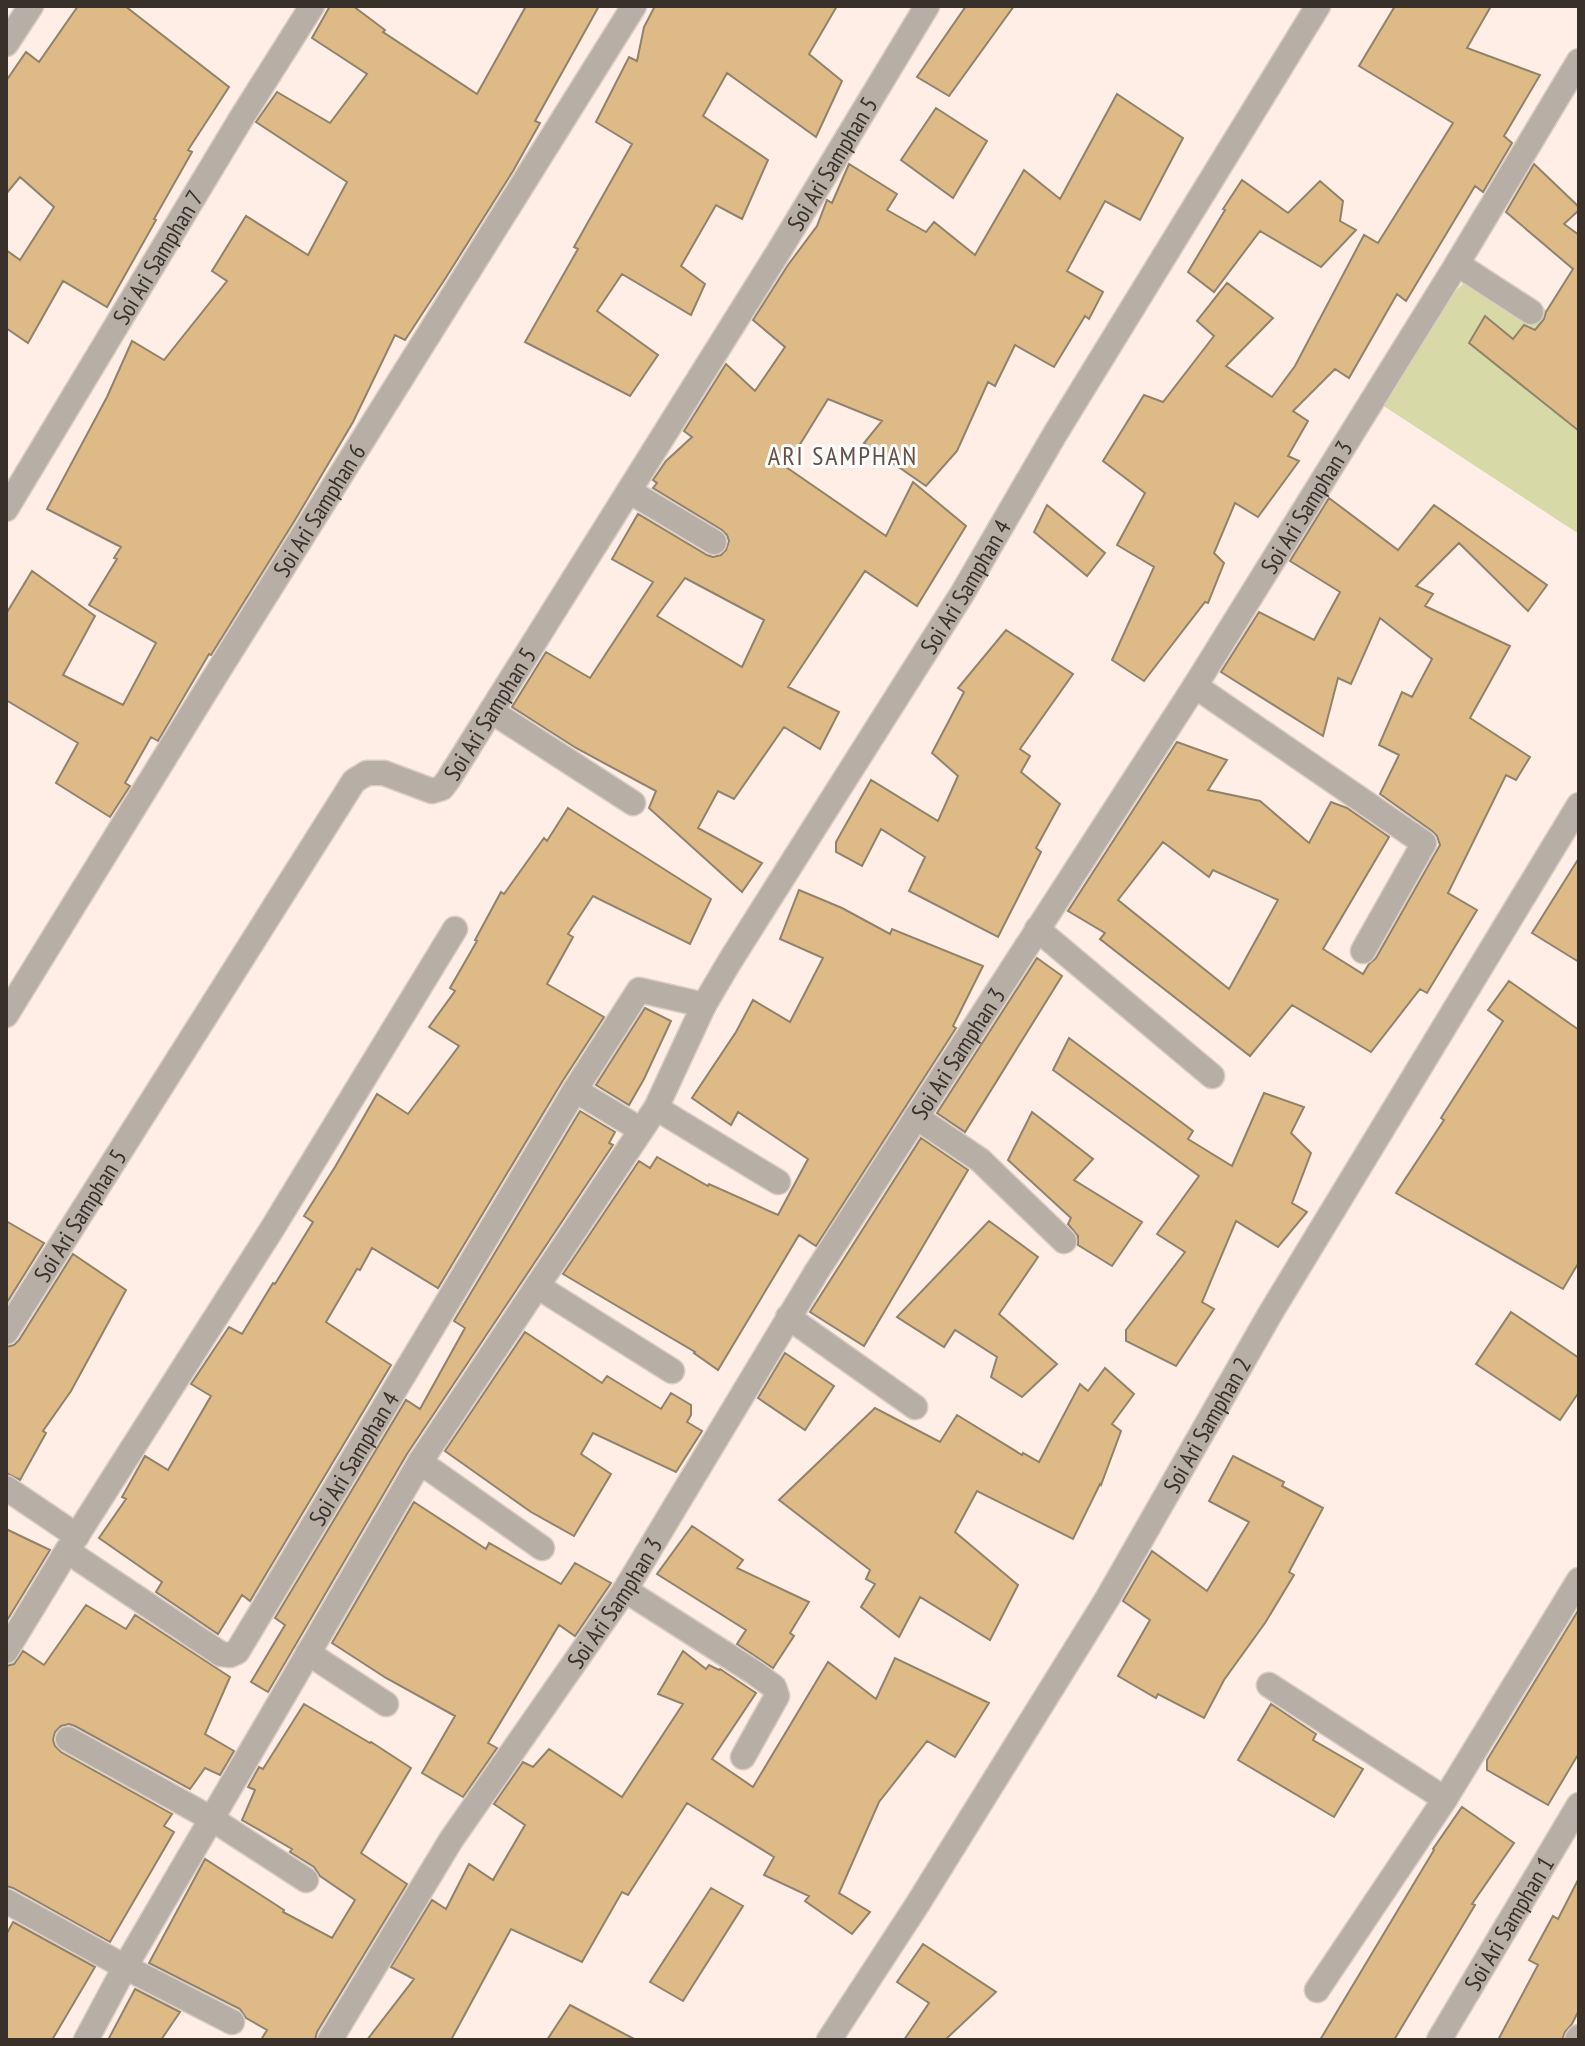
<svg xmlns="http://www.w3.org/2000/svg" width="1585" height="2046" font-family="'PT Sans Narrow',sans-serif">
	<rect width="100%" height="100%" fill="#feeee5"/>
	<path fill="#d7daa6" d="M1474,272L1579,327V534L1373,399L1416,333Z"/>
	<path fill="#deba87" stroke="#91826c" stroke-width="2" fill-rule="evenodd" d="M78,6H125L229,87L188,150L192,152L154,219L156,220L107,307L63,281L28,343L6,328V250L20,260L54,207L20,177L6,194V81L26,52L39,62Z
		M330,6H353L385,30L383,32L477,94L526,6H599L535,121L540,123L513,171L445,279L405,340L395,335L353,422L295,520L211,655L209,654L158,741L151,737L125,783L130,786L110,817L56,783L78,743L6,700V614L32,571L95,616L63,675L123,705L156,643L89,605L117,559L114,558L121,547L47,509L107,397L132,341L164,360L227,281L212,271L246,216L308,255L347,182L256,122L277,92L330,123L367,74L312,38Z
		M655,6H837L809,54L842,81L816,137L727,73L703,116L768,160L742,219L716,205L681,266L705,284L691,315L622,274L597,311L658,355L630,396L525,342L578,249L574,247L632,144L596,122L629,57L637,61L644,27Z
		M966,6H1014L949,96L917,77Z
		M1395,6H1491L1467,48L1540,75L1504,136L1512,143L1483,192L1475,186L1406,301L1397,294L1349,378L1335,369L1293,411L1308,421L1288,456L1299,461L1258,517L1235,503L1214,553L1224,563L1208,603L1205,602L1144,681L1112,660L1154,567L1117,545L1145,493L1103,461L1144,395L1163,402L1214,336L1197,321L1227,283L1273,318L1226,366L1272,397L1295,366L1364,235L1378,243L1453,123L1359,66Z
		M1117,94L1183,138L1140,220L1105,201L1067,271L1103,292L1089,319L1085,316L1054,367L1015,345L995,386L988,382L957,451L926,486L864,443L882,421L828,399L786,467L886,536L913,482L966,526L917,606L865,571L788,687L839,712L820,749L784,727L734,799L718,791L698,828L762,863L742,892L649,808L656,791L576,748L512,707L546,652L590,678L653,582L612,559L638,514L707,555L713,557L721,555L726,550L729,541L727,535L722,530L653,488L657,483L653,480L666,461L692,437L684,431L726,364L755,391L785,347L753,320L788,265L817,226L827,200L832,203L849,164L897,194L887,210L926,232L934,222L975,255L1024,170L1060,199ZM685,578L764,620L742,667L657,616Z
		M936,108L987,141L953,198L901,160Z
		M1534,164L1579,207V210L1564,224L1579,235V431L1469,343L1485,316L1513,339L1524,325L1535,330L1544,319L1546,312L1573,269L1506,212Z
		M1242,180L1288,213L1320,181L1343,201L1340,221L1356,230L1321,267L1260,231L1214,292L1188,272L1225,210L1223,209Z
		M1329,498L1398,550L1434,505L1547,585L1528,611L1459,543L1416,586L1433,594L1425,606L1510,646L1470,718L1530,757L1516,780L1506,775L1448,893L1477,910L1427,993L1420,989L1371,1052L1292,1005L1250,1056L1100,939L1105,933L1068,911L1177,742L1227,760L1208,790L1260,801L1309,843L1331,802L1347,808L1389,837L1323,949L1363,974L1369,964L1376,958L1440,845L1437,836L1432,831L1380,794L1399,755L1379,745L1402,692L1412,697L1432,659L1380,618L1351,684L1338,678L1323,736L1221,672L1259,612L1314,640L1340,592L1290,561ZM1163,842L1209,877L1213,870L1278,900L1229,989L1118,900Z
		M1047,505L1105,553L1087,576L1034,532Z
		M1006,630L1073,674L1020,749L1030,756L1021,772L1060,804L1036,848L1041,852L998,937L909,891L925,857L881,829L862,866L836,852V842L871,780L938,821L958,776L932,753L964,692L958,688Z
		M568,808L711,899L690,944L593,896L568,934L573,937L547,984L604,1017L562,1082L438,1288L372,1248L360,1270L357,1269L326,1322L391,1365L250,1601L242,1595L218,1634L156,1592L162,1582L99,1538L126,1499L122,1497L145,1456L168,1470L211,1396L191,1384L229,1327L242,1334L273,1283L275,1284L313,1222L304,1216L335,1167L377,1094L408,1114L459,1046L429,1027L455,991L450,988L477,941L475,940L501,892L504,894L544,838L547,841Z
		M1579,858V962L1532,933Z
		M799,890L842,908L890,934L892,929L983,966L953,1026L956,1028L816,1246L799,1235L718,1370L694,1353L695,1352L563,1274L639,1161L650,1168L657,1157L708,1186L709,1184L778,1215L808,1159L738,1112L731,1125L692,1098L736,1032L753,1000L790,1022L823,958L780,939Z
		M1037,958L1062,976L965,1132L937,1113Z
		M1509,981L1579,1030V1262L1563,1289L1396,1193L1444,1120L1441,1118L1503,1021L1488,1010Z
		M645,1008L671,1021L644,1079L629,1105L596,1085Z
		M1069,1038L1193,1131L1188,1139L1232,1166L1264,1093L1304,1107L1291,1133L1311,1153L1292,1203L1307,1212L1278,1247L1236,1221L1202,1302L1214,1309L1176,1366L1126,1341V1330L1185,1252L1157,1234L1199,1176L1053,1070Z
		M580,1111L615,1132L609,1143L613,1145L407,1454L268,1692L251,1682L285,1625L275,1618L406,1400L420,1409L465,1328L454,1321Z
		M1032,1112L1093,1159L1074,1180L1142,1222L1112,1266L1078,1245V1236L1068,1224L1071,1218L1008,1160Z
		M921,1138L968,1170L864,1346L810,1312Z
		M6,1221L44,1243L6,1304Z
		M989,1221L1038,1257L999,1314L1057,1364L1022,1397L991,1377L997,1357L955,1330L944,1347L897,1317Z
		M73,1254L126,1290L71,1391L43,1431L46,1433L20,1480L6,1473V1347L14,1345L19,1340Z
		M1511,1312L1579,1358V1392L1560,1420L1476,1364Z
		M525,1332L602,1383L607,1376L661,1409L671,1393L691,1405V1415L687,1422L702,1431L676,1472L593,1433L581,1454L611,1474L574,1536L531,1512L445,1451Z
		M785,1353L834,1386L805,1430L758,1398Z
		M1105,1368L1134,1394L1112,1424L1121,1431L1101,1485L1100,1484L1073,1539L977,1491L955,1532L1018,1585L990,1640L920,1597L899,1637L861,1607L875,1584L866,1579L870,1570L779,1500L875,1408L940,1442L957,1415L1022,1455L1023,1453L1039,1462L1080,1384L1088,1391Z
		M1233,1456L1284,1482L1282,1486L1323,1508L1289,1572L1294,1575L1265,1623L1224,1680L1204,1718L1158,1694L1156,1698L1118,1676L1150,1620L1123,1601L1152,1551L1207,1591L1249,1522L1209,1501Z
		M414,1502L486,1549L489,1543L561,1584L575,1563L611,1583L575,1636L559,1625L488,1743L497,1748L463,1797L422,1773L455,1716L386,1678L332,1643Z
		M692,1526L743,1560L737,1568L809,1602L790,1633L794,1636L773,1668L737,1644L746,1630L657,1574Z
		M6,1529L50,1550L6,1622Z
		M86,1605L126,1629L135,1615L230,1677L205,1734L234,1751L220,1775L205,1768L190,1789L75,1726L69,1724L61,1726L55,1732L53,1740L55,1746L61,1752L172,1814L164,1826L174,1832L110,1942L13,1888L6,1886V1666L14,1664L23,1651L44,1665Z
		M1579,1609V1753L1548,1805L1487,1770V1760Z
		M683,1651L706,1669L709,1665L719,1670L720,1669L756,1693L712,1759L753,1787L828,1662L876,1699L895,1658L989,1703L955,1757L927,1741L879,1802L839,1893L870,1912L852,1934L805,1901L809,1896L764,1875L774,1857L687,1803L628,1895L622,1892L582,1962L511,1929L451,2040H367L414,1979L391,1967L432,1900L446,1909L469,1864L493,1880L525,1825L494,1804L523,1762L533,1767L549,1749L622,1797L683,1704L658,1694Z
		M304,1704L370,1743L371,1742L411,1768L361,1853L407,1884L317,2032L315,2040H261L267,2030L246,2018L240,2009L149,1963L205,1859L284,1910L283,1912L332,1938L355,1900L320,1876L314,1867L290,1852L292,1849L242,1820L255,1790L248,1787L259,1767L263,1769Z
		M1271,1704L1316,1734L1313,1740L1363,1769L1334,1817L1238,1760Z
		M1462,1807L1514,1843L1472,1904L1475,1905L1394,2040H1320L1434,1850L1433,1849Z
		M1579,1878V2010L1572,2024L1565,2032L1562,2040H1498L1538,1965L1529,1960L1553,1916L1558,1919Z
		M711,1888L743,1906L683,2001L650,1982Z
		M13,1922L95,1967L52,2040H6V1935Z
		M923,1944L996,1992L945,2040H904L929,2003L897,1982Z
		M135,1989L180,2012L161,2040H108Z
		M570,2005L636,2040H547Z"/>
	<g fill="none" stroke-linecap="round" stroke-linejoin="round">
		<defs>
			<g id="minor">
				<path d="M6,44L31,6"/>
				<path d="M1457,264L1531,312"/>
				<path d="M629,491L714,542"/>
				<path id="s1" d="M6,509L242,117L312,6"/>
				<path d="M1195,686L1424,843L1363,951"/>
				<path d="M491,711L633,803"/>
				<path d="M1037,929L1212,1076"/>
				<path id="s2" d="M6,1015L207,689L634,6"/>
				<path d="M575,1090L639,990L704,1005"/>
				<path d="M656,1108L778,1182"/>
				<path d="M916,1117L980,1160L1064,1241"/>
				<path d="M537,1286L672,1371"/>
				<path d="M788,1317L915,1407"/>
				<path id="s3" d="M6,1332L354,781L367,773H384L432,791L442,788L448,780L779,251L927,6"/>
				<path d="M420,1462L542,1548"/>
				<path d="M6,1488L77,1536"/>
				<path id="s4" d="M67,1551L221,1654L230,1655L237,1652L575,1090L641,1130"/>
				<path d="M625,1590L755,1673L774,1687L777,1696L743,1757"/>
				<path d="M6,1651L67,1551L272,1229L455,929"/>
				<path d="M308,1653L386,1704"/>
				<path d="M1269,1685L1445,1799"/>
				<path d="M68,1739L212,1819L306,1880"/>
				<path d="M6,1901L125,1967L232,2022"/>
				<path d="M1317,1990L1445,1799L1579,1580"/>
				<path id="s5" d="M86,2040L125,1967L420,1462L656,1108L704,1005L730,961L962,594L1055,434L1318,6"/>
				<path id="s6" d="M330,2040L451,1840L625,1590L817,1271L1195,686L1457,264L1579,61"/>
				<path id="s7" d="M829,2040L917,1905L1107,1599L1270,1314L1579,805"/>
				<path id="s8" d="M1439,2040L1579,1805"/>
				<path d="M1577,2040L1579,2037"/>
			</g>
		</defs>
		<use href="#minor" stroke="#dbccc3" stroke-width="27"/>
		<use href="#minor" stroke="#b7aea5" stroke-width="24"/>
	</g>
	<g text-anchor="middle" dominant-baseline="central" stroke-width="6" stroke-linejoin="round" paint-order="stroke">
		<g font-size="24" fill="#3a302a" stroke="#fff">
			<text stroke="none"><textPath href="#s3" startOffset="1482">Soi Ari Samphan 5</textPath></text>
			<text stroke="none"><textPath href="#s1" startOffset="294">Soi Ari Samphan 7</textPath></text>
			<text stroke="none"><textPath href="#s6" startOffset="1818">Soi Ari Samphan 3</textPath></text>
			<text stroke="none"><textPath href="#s2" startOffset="594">Soi Ari Samphan 6</textPath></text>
			<text stroke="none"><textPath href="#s5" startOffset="1700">Soi Ari Samphan 4</textPath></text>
			<text stroke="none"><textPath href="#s3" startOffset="834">Soi Ari Samphan 5</textPath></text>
			<text stroke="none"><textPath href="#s6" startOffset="1170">Soi Ari Samphan 3</textPath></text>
			<text stroke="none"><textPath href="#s3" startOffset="138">Soi Ari Samphan 5</textPath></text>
			<text stroke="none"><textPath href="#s7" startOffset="722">Soi Ari Samphan 2</textPath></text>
			<text stroke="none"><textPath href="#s4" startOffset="428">Soi Ari Samphan 4</textPath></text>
			<text stroke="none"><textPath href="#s6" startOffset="522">Soi Ari Samphan 3</textPath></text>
			<text stroke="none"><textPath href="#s8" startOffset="136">Soi Ari Samphan 1</textPath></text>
		</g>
		<g font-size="26" letter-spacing="2" fill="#675044" stroke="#fff">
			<text x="843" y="455">ARI SAMPHAN</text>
		</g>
	</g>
	<rect width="1585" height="2046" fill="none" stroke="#3a302a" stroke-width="16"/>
</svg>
